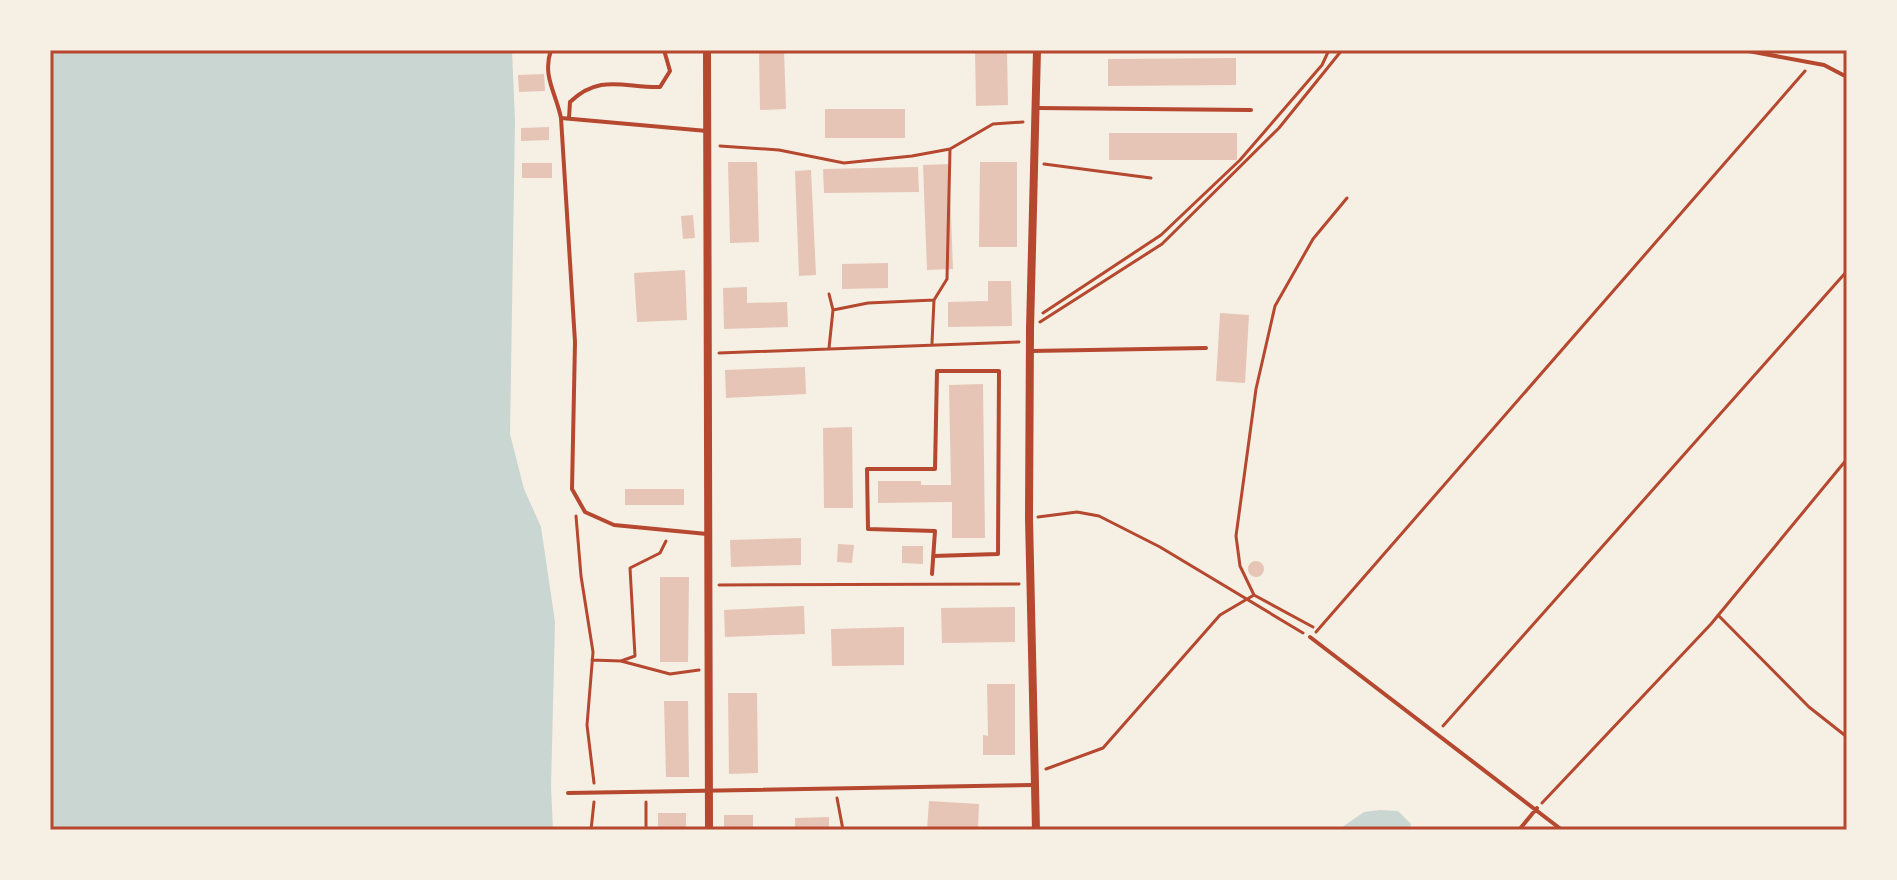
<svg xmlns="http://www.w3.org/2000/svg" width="1897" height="880" font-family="'PT Sans Narrow',sans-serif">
	<rect width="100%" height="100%" fill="#f6efe4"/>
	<path fill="#c9d6d2" d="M50,50H512L515,121L510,434L524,489L541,527L555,622L551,787L553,830H50Z
		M1380,810L1398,811L1411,824L1409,830H1338L1364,812Z"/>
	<path fill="#e6c5b7" d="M759,50H784L786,109L760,110Z
		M975,50H1007L1008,105L976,106Z
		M1236,58V85L1108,86V59Z
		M544,74L545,91L519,92L518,75Z
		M825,109H905V138H825Z
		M549,127V140L521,141V128Z
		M1109,133H1237V160H1109Z
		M728,162H757L759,242L730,243Z
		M980,162H1017V247H979Z
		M522,163H552V178H522Z
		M949,164L953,269L927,270L923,165Z
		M918,167L919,192L824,193L823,169Z
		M811,170L816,275L799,276L795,171Z
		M693,215L695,238L683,239L681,216Z
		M888,263V288L842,289V264Z
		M685,270L687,320L637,322L634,273Z
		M988,281H1011L1012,326L948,327V302L988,301Z
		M747,287V303L787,302L788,327L724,329L723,288Z
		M1220,313L1249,315L1245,383L1216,381Z
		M805,367L806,394L726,398L725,370Z
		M983,384L985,538H952V502L878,503V481H921V485H951L949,385Z
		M852,427L853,508H824L823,428Z
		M625,489H684V505H625Z
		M801,538V565L731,567L730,540Z
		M838,544L854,545L852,563L837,562Z
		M902,546H923V564L902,563Z
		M1248 569a8 8 0 1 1 16 0a8 8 0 1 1-16 0Z
		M660,577H689L688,662H660Z
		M804,606L805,634L725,637L724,610Z
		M1015,607V642L942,643L941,608Z
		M904,627V665L832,666L831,629Z
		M987,684H1015V755H983V735L988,736Z
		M728,693H757L758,773L729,774Z
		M664,701H688L689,777H666Z
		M929,801L979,804L978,830H927Z
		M658,813H686V830H658Z
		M724,815H753V830H724Z
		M829,817V830H795V818Z"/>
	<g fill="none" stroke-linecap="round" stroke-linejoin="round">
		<path stroke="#b5482f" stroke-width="3" d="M720,146L779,150L844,163L912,156L950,149L993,124L1023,122
			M1044,164L1151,178
			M833,310L868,303L934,300
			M1043,313L1161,235L1240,160L1322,65L1329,50
			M1040,322L1162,244L1279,128L1342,50
			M932,343L934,300L947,279L950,149
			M829,348L833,310L829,294
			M719,353L1019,342
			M576,516L581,576L593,652L587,725L594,783
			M1038,517L1077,512L1099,516L1160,547L1303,633
			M719,585L1019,584
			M1254,595L1240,566L1236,536L1256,389L1275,306L1313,239L1347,198
			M1718,615L1809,707L1847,737
			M1316,632L1805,71
			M592,660L621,661L635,656L630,568L660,553L666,541
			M621,661L670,674L699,670
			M1443,726L1847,271
			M1046,769L1103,748L1220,615L1254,595L1313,627
			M837,798L843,830
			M646,802V830
			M1542,803L1711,624L1847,459
			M591,830L594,802"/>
		<path stroke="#b5482f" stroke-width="4" d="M551,50C542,76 556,93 561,118
			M1743,50L1824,65L1847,77
			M1037,108L1251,110
			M569,118L570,102C600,73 625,88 660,87L670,71L664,50
			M707,131L561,118L575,342L572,489L585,512L614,525L707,534
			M1031,351L1206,348
			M932,574L935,531L868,529L867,469H935L937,371H999L998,554L933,556
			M1310,637L1562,830
			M568,793L1033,785
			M1519,830L1537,808"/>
		<path stroke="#b5482f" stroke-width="8" d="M707,50L709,830
			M1036,830L1029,518L1030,329L1037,50"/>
	</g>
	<rect width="1897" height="880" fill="none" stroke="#f6efe4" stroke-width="104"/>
	<rect x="52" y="52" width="1793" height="776" fill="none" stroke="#b5482f" stroke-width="3"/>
</svg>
